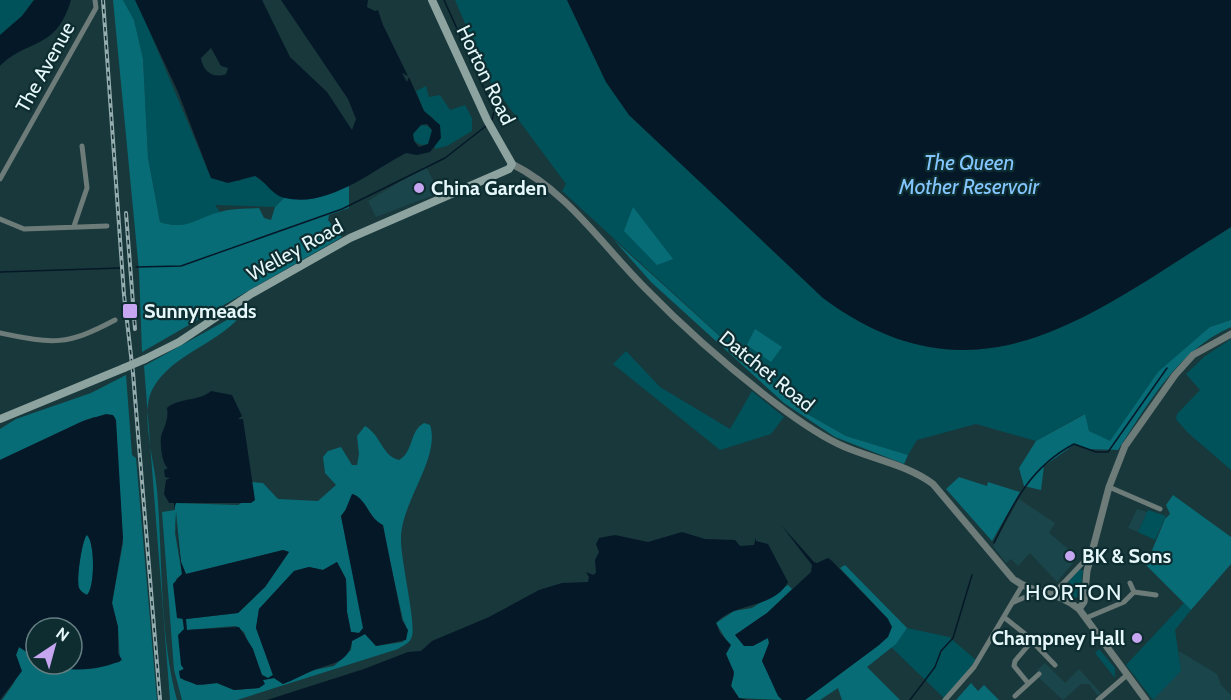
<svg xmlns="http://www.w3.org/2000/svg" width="1231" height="700" font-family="Cabin,sans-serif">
	<rect width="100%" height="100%" fill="#19383b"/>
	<path fill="#1a454a" d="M426,166L439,193L376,217L368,201Z
		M1019,499L1055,523L1049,533L1078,557L1057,582L1030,553L1018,566L1011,559L1006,563L993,546Z
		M1137,509L1147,512L1138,532L1128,528Z
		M1179,651L1217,674L1221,685L1231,695V700H1153L1180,671Z
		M1045,663L1065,683L1079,669L1101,693L1098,696L1089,684H1081L1063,700L1039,678L1042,675L1037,670Z"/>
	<path fill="#00525a" d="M0,0H34L22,16L0,35Z
		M123,0H135L142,13L211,178L239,181L249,175L255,176L284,198L275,207L215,205L220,212C200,221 182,230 160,222L148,158L143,59L134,20Z
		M455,0H567L606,82L629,115L823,298C979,414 1095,311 1231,227V320L1210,327L1110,442L1089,431L1084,414L1036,441L976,424L917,440L908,455L846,436L802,411L562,191L566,184L489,80Z
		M426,86L429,97L440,95L450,110L465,105L472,118V131L447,146L435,149L434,119L424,111L416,91Z
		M413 135a10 10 0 1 1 20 0a10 10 0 1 1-20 0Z
		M1231,339V470L1187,432L1176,419L1177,414L1200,390L1186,374L1205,356Z
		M626,351L660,387L730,429L752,391L784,417L771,434L720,450L613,364Z
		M1148,510L1166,516L1155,540L1138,532Z
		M1080,569L1083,571L1080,596L1073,599L1064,594L1062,589Z
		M1184,603L1191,610L1175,630L1181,671L1153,700L1126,665Z
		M907,628L949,637L976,660L945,699L891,647Z
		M1099,649L1115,668V678L1095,653Z"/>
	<path fill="#076c76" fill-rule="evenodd" d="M113,0H123L134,20L143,59L148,158L160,222C187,231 196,218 220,212C232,208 247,209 259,208L264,218L271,220L275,207L284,198H316L349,185V208L329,215L328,220L342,237L142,352L139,271Z
		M633,207L673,259L657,265L624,231Z
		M614,240L802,411L846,436L908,455L904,464L835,437L784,403L651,282Z
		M245,310C222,344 172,352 152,390C140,415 155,463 157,490C163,560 159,632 177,700H170L144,366Z
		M1231,320V327C1178,350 1148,404 1118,450L1088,449L1075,444L1044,466L1041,490L1024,486L1019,468L1036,441L1085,414L1089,431L1110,441L1158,372L1210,327Z
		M755,329L782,347L771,362L747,345Z
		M126,375L132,455L136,458L157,700H2C12,686 25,672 16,655L19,647L36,658V664L79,669L120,662L118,627L112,603L123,543L115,417H94L83,421L0,460V429L16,419L91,393Z
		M424,423L430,425C441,458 400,503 401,540C401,561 416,623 412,636C410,643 404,645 398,649L237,700H182L174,670L162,512L175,510V503L238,505L253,496L252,482L263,483L278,499L318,501L336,485L325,473L323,457L328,451L341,447L352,465H357L359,454L357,436L365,426C381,435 382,456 399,460C414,452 409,431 424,423ZM364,503L375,521L389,557L403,620L406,626L403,642L376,646L365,634L352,641L351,650L334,666L314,670L283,684L274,678L263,680L259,688L234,690L217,683L202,685L183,680L184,629L176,579L182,574L175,533L176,511L181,562L186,574L283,550L289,552L265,587L238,613L186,619V630L236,626L244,632L262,675L268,678L273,675L256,628L259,609L294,571L309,567L323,570L337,562L346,579L347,612L351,632L359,633L364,628L341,516L346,509Z
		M959,477L987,486L988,482L1020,492L992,541L946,489Z
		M1173,495L1231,537V564L1191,610L1146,565L1165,519L1170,514L1166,505Z
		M87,534C95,543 95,587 87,595C84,593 81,592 79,588C76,581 82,540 87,534Z
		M845,565L907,628L896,644L867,667L900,700H842L838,688L820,700H805L879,645L888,619L840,568Z
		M788,585L792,589L767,613L735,635L745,646L768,638L769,643L762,661L782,700L739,698L731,686L734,675L726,654L728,643L716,623L734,611L752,608Z
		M971,683L978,691L984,685L999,700H956Z"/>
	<path fill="#051828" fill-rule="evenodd" d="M34,0H71C56,51 28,38 0,66V35L22,16Z
		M135,0H262L290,57L327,92L352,130L356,119L348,99L281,0H368L367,7L375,11L378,10L383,25L408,76L402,73L407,82L409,77L424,111L440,125L441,138L430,152L417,155L406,153C370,172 328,208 285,198C271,195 266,181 255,176L228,183L211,178L178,92ZM211,48L221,66L228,68L226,74C214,79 203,72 201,58ZM427,124L432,130L428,144L419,147L414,141L413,134L421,125Z
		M567,0H1231V227C1095,311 979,414 823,298L629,115L606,82Z
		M211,391L232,395L242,416L238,419H243L255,500L251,503H176L174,509V503H169L164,494L166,480L170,478L165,477L164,470L168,468C162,464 160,445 161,437C164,426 169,420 167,408C180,397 198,402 211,391Z
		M106,414L113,415L116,420L123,538L112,603L118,627V653L122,660C104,669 71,674 52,664H72V628H36V658L19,647L16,655L22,671L0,700V460L83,421ZM87,535C95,543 95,587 87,595C84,593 81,592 79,588C76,581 82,539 87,535Z
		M352,494C366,497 368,518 383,525L402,620L408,630L406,640L376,646L365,634L352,641C349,663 332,663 314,670C304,674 294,680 283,684L274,678L263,680L265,684L259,688L234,690L217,683L197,685L180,678L179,671L184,669L181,665L178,635L184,629L183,619L177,618L173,584L182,574L174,511L181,562L186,574L283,550L289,552L265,587L238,613L186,619L187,630L239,627L253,649L262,675L268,678L273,675L256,628L259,609L294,571L309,567L323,570L337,562L346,579L347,612L351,632L359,633L363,628L341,516L345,511Z
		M781,525L814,562L817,563L828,558L831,560L888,619L892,627L888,637L879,645L805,700H782L778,696L762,661L769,643L768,638L753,646H744L735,635L767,613L811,572L812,565Z
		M682,532L705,539L735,540L740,546L754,545L756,537V541L768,544L788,582C774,609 734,602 716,623L720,633L731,645L726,654L734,672L731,686L739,698L747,700H267L364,669L408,652L421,651L432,641L489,617L539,590L562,583L588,582L589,577L586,572L593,575L596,573L595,560L599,552L596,544L599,538L615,535L648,542Z"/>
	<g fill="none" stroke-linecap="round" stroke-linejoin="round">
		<path stroke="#051828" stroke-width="1.5" d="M444,0L494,111L492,120
			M136,267L181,266L342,209L445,158L486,126
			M0,272L120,268
			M994,543C1014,501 1032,466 1074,444L1096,452H1108L1167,368
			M910,700L935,667L941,651L953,638L972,575"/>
		<path stroke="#6d7b79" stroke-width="5" d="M0,179L96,8L95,0
			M0,219L24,229L107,226
			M74,226L87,188L82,146
			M0,333C54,344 66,346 115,320
			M1109,487L1160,509
			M1134,592L1156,595
			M1054,593L1092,553
			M1014,602L1037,592
			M1005,618L1025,634L1055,665
			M1086,618L1124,602L1134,592L1130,583
			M1028,683L1014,666L1015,661L1032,641
			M1015,696L1039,674
			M945,700L974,667L1022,586
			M1098,700L1127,675"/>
		<path stroke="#6d7b79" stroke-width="7" d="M512,164C567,191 603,246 645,288C683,327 732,370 775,403C796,419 821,437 845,447C873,459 908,465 933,484L1013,579C1037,596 1054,589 1079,609L1146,700
			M1079,609L1084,602L1087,571L1109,487L1125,446L1175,375L1193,355L1231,334"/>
		<path stroke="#8da3a0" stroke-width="8" d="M145,359L179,342L251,294L350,238L509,169L512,164L487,120L432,0
			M0,419L124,368"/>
		<defs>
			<path id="rail" d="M103,0L124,295L133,373L160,700
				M126,213L135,329"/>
		</defs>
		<use href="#rail" stroke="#95acaf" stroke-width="4"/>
		<use href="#rail" stroke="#0e2d31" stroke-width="1.5" stroke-dasharray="4.5" stroke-linecap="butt"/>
		<path stroke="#8da3a0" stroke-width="8" d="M124,368L145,359"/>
	</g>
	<g fill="#c6a6f0" stroke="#0e2d31" stroke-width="2">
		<circle cx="419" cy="188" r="6"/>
		<rect x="122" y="303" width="16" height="16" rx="3"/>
		<circle cx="1070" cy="556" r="6"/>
		<circle cx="1137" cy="638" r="6"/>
	</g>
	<g text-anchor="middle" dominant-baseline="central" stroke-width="4.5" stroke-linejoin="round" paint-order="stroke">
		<g font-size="20" fill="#e5f7f9" stroke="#0e2d31">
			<text transform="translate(45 67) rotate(-61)">The Avenue</text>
			<text transform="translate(486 75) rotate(64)">Horton Road</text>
			<text transform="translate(295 250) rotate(-29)">Welley Road</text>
			<text transform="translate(767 371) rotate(39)">Datchet Road</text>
		</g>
		<g font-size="20" font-weight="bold" fill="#e5f7f9" stroke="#0e2d31" text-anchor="start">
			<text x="431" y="188">China Garden</text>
			<text x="144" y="311">Sunnymeads</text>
			<text x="1082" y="556">BK &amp; Sons</text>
			<text x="1125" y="638" text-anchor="end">Champney Hall</text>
		</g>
		<g font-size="21" font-style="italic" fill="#84c6ff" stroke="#0e2d31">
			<text x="969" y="162">The Queen<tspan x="969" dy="24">Mother Reservoir</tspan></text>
		</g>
		<g font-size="22" letter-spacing="1.5" fill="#e5f7f9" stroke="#0e2d31">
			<text x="1074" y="592">HORTON</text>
		</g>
	</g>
	<g transform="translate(54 646) rotate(36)"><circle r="28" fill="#0e2d31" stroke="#647e81" stroke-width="1.5"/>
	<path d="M0-4.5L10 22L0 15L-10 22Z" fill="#c6a6f0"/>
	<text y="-9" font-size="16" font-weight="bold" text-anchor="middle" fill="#e5f7f9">N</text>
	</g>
</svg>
